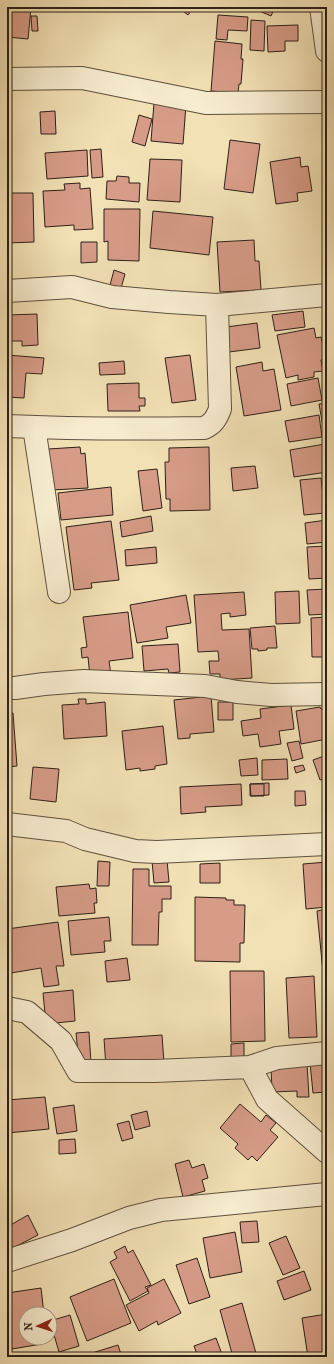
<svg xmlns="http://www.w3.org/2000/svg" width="334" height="1364" font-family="'IM FELL French Canon',serif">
	<rect width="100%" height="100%" fill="#f2e1b5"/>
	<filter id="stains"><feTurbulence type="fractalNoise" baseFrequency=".005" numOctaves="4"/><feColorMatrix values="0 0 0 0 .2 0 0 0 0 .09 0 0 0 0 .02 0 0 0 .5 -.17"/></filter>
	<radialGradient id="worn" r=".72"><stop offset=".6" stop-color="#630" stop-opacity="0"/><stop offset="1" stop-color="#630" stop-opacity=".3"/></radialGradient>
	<path fill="#d79c88" stroke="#2d2017" d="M7,7L31,8L28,39L7,37Z
		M41,7H81H72V10L41,9Z
		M178,7H194L188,15Z
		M250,7H275L271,16Z
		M218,15L248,17L247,31L228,30L227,40L216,39Z
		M31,16H37L38,31H32Z
		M251,20L265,21L264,51L250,50Z
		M298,25V41H285V51L268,52L267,26Z
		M215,41L242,44L241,59H243L241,84H239L238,93L211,91Z
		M154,103L186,105L183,144L151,141Z
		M55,111L56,134H41L40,112Z
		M139,115L152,119L145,146L132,142Z
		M230,140L260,144L253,193L224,189Z
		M101,149L103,177L92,178L90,150Z
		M87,150L88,176L47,179L45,153Z
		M300,157L301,167L308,166L312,191L297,193L298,201L276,204L270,162Z
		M150,159L182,160L180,202L147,200Z
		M117,176L129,177V183H140L139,202L106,199L107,181H116Z
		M80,183V189L90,188L93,229L74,230V225L45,227L43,191L65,190L64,184Z
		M7,193H33L34,242L7,243Z
		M104,209H140L139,261L108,260V241L104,242Z
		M153,211L213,217L209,255L150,248Z
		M254,240L255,261H259L261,290L220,292L217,242Z
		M81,242H97V262L81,263Z
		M114,270L125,274L120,292L109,289Z
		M303,311L305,327L275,331L272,315Z
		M37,314L38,345L22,346V341H7V315Z
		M257,323L260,348L229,352L226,327Z
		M314,328L316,338L321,337L326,359L321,360L323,371L314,372V377L298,380V375L286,378L277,335Z
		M7,355L44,358L42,374L26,373L24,398L7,397Z
		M190,355L196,400L172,403L165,358Z
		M124,361L125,374L100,375L99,363Z
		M262,362L263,371L274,369L281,410L244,416L236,367Z
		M318,378L322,400L291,406L287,384Z
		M139,383V398H145V406H139L140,411H108L107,384Z
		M327,403V437L325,438L319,404Z
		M319,415L322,437L289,442L285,421Z
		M325,444L327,457V472L294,477L290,450Z
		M80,447L81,454L85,453L88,488L52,490L48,449Z
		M209,447L210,510L170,511V499H166L165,462H169V448Z
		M255,466L258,488L233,491L231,468Z
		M157,469L162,508L143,511L138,471Z
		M321,478L325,513L304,515L300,480Z
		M111,487L113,515L61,520L58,493Z
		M151,516L153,531L122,537L120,522Z
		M327,520V542L307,544L305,523Z
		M111,521L119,580L91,583L92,588L74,590L66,527Z
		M327,546V578L309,579L307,547Z
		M156,547L157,563L126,566L125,550Z
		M327,589V614L309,615L307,590Z
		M299,591L300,623L276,624L275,592Z
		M244,592L246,615L230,617V613L221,614L222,630L249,629L252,678L220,680V674H210L209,661H219L218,651L198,652L194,595Z
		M186,595L191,623L166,627L168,638L137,643L130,605Z
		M128,612L133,658L109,661L111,675L90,677L88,657L82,658L81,648L87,647L83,617Z
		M327,617V657H312L311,618Z
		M275,626L277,648H267V650L258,651V649H252L250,628Z
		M178,644L180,672L169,673L168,669L144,671L142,646Z
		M211,696L214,732L190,734V738L178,739L174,700Z
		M78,699H86V704L105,702L107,736L64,739L62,705L79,704Z
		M218,702H233V720H218Z
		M291,705L294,729L279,731L281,744L260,747L258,734L243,736L241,721L261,718L260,709Z
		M320,707L321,709L327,708V739L301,744L296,711Z
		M13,713L17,766L7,767V714Z
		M163,726L167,764L155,766V769L140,771V768L126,770L122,731Z
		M299,741L303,758L292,761L287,743Z
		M327,755V778L320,780L313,760Z
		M257,758L258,775L241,776L239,760Z
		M287,759L288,779L262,780V760Z
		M303,765L305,770L296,773L294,767Z
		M33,767L59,769L56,802L30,799Z
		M269,783V795L251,796L250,784Z
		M241,784L242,805L205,807L206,812L181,814L180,787Z
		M250,784H264V796H250Z
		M295,791H305L306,805L295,806Z
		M167,860L169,882L154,883L152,861Z
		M98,861L110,862L109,886H97Z
		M327,862V907L306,909L303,864Z
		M220,863V883H200V864Z
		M133,869H149V886H171V899H162V912H159L158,945H132Z
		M89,884L90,889L96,888L97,903H94L95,913L59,916L56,887Z
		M195,897L226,898V900H234V905H245L244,943H240V962L195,961Z
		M327,909V972H323L317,911Z
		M109,917L111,941H104L105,952L71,955L68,921Z
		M58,922L64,966H56L59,985L44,987L41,968L11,973L7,943V929Z
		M127,958L130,980L107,982L105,961Z
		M230,971H264L265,1041L231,1042Z
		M314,976L317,1037L289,1038L286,978Z
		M73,990L75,1021L46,1024L43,993Z
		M89,1032L91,1063L79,1064L76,1033Z
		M162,1035L164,1063L106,1067L104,1039Z
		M244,1043V1057H231V1044Z
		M327,1062V1092L313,1093L310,1063Z
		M307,1063L309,1097H297V1091L272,1092L271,1065Z
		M45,1097L49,1129L7,1133V1100Z
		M240,1104L261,1122L266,1115L276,1123L270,1130L278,1137L257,1161L252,1156L248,1160L235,1148L238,1144L220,1128Z
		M74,1105L77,1131L57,1134L53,1108Z
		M147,1111L150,1126L135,1130L131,1115Z
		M129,1121L133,1138L122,1141L117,1124Z
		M75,1139L76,1153L59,1154V1140Z
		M189,1160L192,1168L204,1164L208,1178L202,1180L205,1191L183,1197L175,1164Z
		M28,1215L38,1235L11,1249L7,1241V1227Z
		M257,1221L259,1242L242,1243L240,1222Z
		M235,1232L242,1272L210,1278L203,1238Z
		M286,1236L300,1268L283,1275L269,1243Z
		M125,1246L128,1253L133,1250L151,1285L145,1287L148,1291L130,1301L110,1262L117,1258L114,1252Z
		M197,1258L210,1297L189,1304L176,1265Z
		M304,1271L311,1290L284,1300L277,1281Z
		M114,1279L131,1323L87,1341L70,1297Z
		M164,1279L181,1313L158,1325L157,1321L139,1331L126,1305L149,1293L147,1288Z
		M41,1288L44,1314H26V1338H41L42,1344L12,1349L7,1315V1293Z
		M242,1303L257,1357H233L220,1310Z
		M327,1314V1357H308L302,1318Z
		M70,1315L79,1346L59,1352L50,1321Z
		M216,1338L223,1357H198L194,1346Z
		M118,1345L122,1357H93L92,1353Z"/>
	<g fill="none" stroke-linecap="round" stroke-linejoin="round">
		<defs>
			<path id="minor" d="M321,7L327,51
				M7,79L82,78L206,103L327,102
				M7,291L72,287L112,297L169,302L217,305L327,295
				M7,426C73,429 138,429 204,428C213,424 216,419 220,409L217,305
				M34,427L59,592
				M7,688H15L44,684L84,681L205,686L237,692L271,695L327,694
				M7,824L66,831L85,839L135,851L157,852L327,844
				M7,1008L27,1012L61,1041L78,1071H155L250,1067L277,1058L327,1053
				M250,1067L267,1099L327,1152
				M7,1261L72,1240L129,1218L161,1210L327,1194"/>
		</defs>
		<use href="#minor" stroke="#5e503e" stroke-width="24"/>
		<use href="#minor" stroke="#f7eccf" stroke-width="22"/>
	</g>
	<rect width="334" height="1364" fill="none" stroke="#f2e1b5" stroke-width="24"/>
	<rect x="8" y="8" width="318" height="1348" fill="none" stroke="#2d2017" stroke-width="2"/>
	<rect x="12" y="12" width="310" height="1340" fill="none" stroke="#2d2017"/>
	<g transform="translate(38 1326) rotate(267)"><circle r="19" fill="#f7eccf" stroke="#a69a85"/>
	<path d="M0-3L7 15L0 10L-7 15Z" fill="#8f2418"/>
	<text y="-6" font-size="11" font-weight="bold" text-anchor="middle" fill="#2d2017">N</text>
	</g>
	<rect width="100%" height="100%" filter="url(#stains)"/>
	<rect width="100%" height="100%" fill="url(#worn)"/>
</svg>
